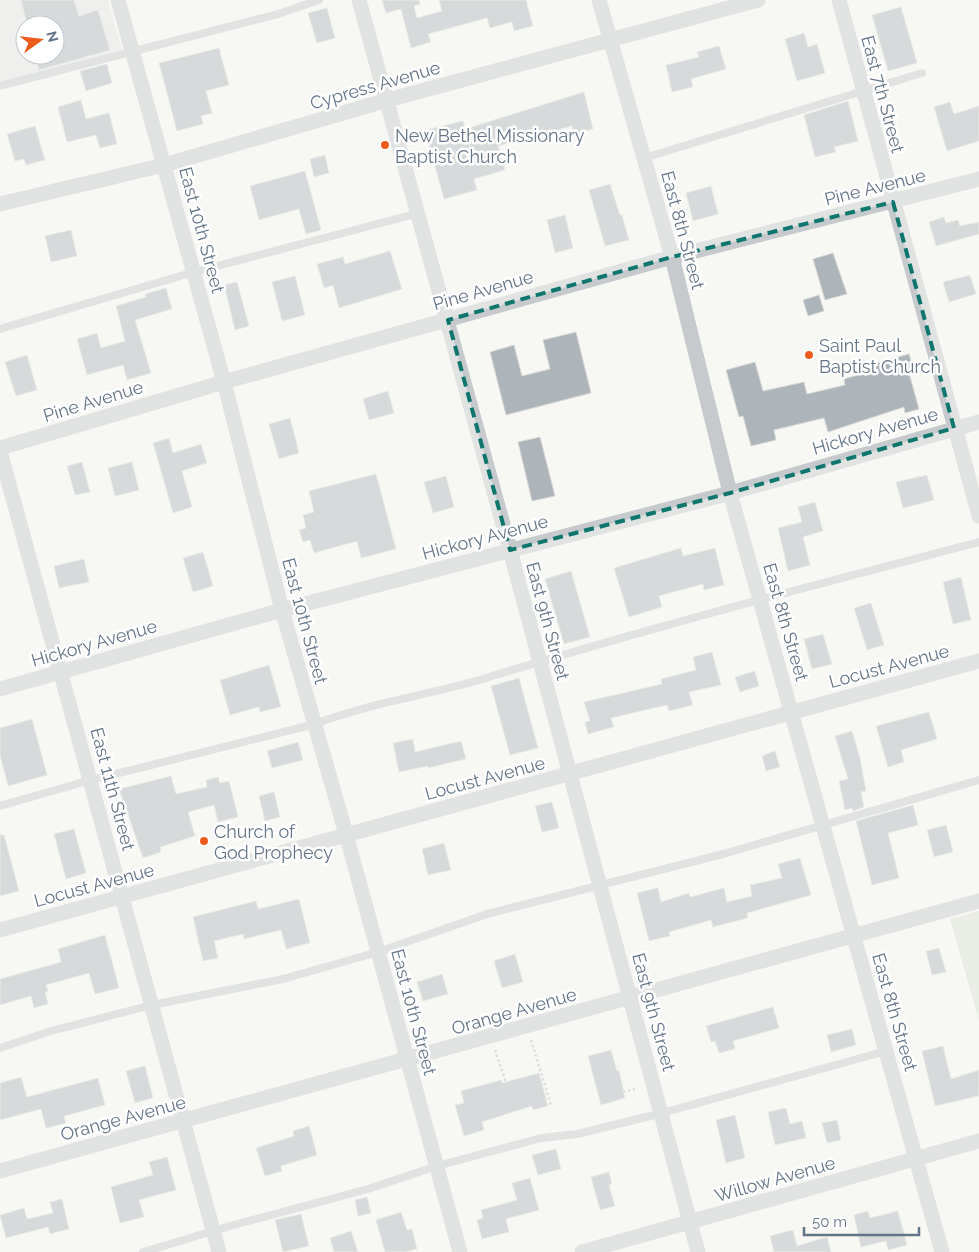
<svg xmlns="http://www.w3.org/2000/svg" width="979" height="1252" font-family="Raleway,sans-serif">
	<rect width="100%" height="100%" fill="#f7f7f4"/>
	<path fill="#e5e6e5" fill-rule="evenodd" d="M0,0H108L122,50L0,85ZM25,25H55V55H25Z"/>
	<path fill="#d8dfd4" d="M979,911V1021L950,919Z"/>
	<path fill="#adb5bb" stroke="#d9d9d6" d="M21,0H74L79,16L98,10L110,50L39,70L35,55H55V25H27Z
		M382,0H419L420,4L414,6L417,18L442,11L439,0H526L533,26L514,31L512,22L490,28L487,18L428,34L431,42L411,48L401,9L386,13Z
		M901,7L917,63L888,71L872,15Z
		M327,8L335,38L317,43L308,13Z
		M804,33L808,47L817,44L825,73L797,81L785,39Z
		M719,46L726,69L691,79L693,87L672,92L666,65L699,57L697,52Z
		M219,48L229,85L206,91L212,113L201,116L203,124L177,131L159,63Z
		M107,64L112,83L86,91L80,71Z
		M584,92L593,129L574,134L572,126L498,146L505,170L474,179L477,190L444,199L425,130L463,121L465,129Z
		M81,100L86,119L109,113L117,144L100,148L96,135L67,142L58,107Z
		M848,101L858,141L834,147L836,152L815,157L804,115Z
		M950,102L954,114L979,106V141L947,151L934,107Z
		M35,126L45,160L26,165L24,159L15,161L7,134Z
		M325,155L329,173L314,177L310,159Z
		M305,171L321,230L306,234L299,209L259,220L250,186Z
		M610,184L620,215H622L629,240L605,246L589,190Z
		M711,186L718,214L693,221L686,193Z
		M565,215L573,248L555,253L547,220Z
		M944,217L946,223L958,220L960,226L979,222V234L936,246L929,222Z
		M71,230L77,256L51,262L45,236Z
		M390,251L402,289L339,308L333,285L324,288L317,264L343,257L345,264Z
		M833,253L847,294L825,300L813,259Z
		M970,275L976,294L949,302L943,282Z
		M295,276L305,315L282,321L272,282Z
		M237,282L249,326L235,330L224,285Z
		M166,288L172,309L135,320L151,373L127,380L123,365L87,375L77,339L97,333L101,348L125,341L116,306L146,297L145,294Z
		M819,295L824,311L808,316L803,300Z
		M576,332L591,393L506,415L490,352L514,345L522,376L550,369L543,340Z
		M909,354L914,371L909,373L919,409L905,413L904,407L828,432L824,418L774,430L776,440L751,446L743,416L739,417L726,370L755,362L763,391L804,382L807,394L845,385L844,379L861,374L859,368Z
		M27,355L37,390L16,396L5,362Z
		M388,391L394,413L369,420L363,399Z
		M290,418L299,453L279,459L269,424Z
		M540,437L555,496L532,501L518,442Z
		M169,438L173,453L201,444L207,463L182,471L192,507L173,513L153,443Z
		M82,462L90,492L75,495L67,466Z
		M132,462L139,490L115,496L108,468Z
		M376,474L396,549L361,558L357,541L314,553L310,540L303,542L299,530L306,528L303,515L314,512L309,491Z
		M927,475L934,500L903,508L896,482Z
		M446,476L454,507L433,513L424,482Z
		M815,502L823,531L803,537L810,565L788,571L778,528L802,522L798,507Z
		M681,548L683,556L715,548L724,585L704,590L703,584L659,596L662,607L629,617L614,568Z
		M203,552L213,586L193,592L183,558Z
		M84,559L89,582L59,588L54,566Z
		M571,571L590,637L564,644L545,579Z
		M961,577L971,620L953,624L943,582Z
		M871,603L884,645L867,650L854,608Z
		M823,634L832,664L812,669L804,639Z
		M712,652L721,685L689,692L693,705L669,711L667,705L611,718L614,727L588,734L585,722L590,721L584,702L662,684L661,679L696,670L693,657Z
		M269,665L281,707L260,712L259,707L230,715L220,680Z
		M755,671L759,686L740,692L735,677Z
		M519,678L538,748L510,755L491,686Z
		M929,712L937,739L901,750L904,762L888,767L876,726Z
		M32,719L47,775L8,786L0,755V728Z
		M852,731L860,758L866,791L861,792L864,807L853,811L852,808L845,810L839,781L848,779L835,736Z
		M413,739L415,752L461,741L466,759L428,768V766L399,772L393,743Z
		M298,742L303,760L272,768L267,751Z
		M775,751L780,767L766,771L762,756Z
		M171,776L176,794L207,787L206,780L218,777L220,783L229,781L238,817L218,822L214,805L188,812L195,836L160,847L161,852L143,858L119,789Z
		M274,792L280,817L265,821L259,796Z
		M552,802L559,828L542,832L535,806Z
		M913,805L918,825L888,833L899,878L872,885L856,821Z
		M946,825L953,852L934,857L927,830Z
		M74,829L86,873L66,879L54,834Z
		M0,835H4L19,891L0,896Z
		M444,843L451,870L428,875L422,849Z
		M800,858L811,895L747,913L748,918L713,927L711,920L669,932L670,936L649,941L637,893L658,888L661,902L689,893L690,897L724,888L727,902L752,896L750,885L782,878L778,864Z
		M299,899L310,943L286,949L281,930L244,939L243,934L214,941L218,958L203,961L193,917L256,901L258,909Z
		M105,935L119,988L95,994L89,973L46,985L48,991L45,992L48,1004L34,1008L31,996L0,1005V979L61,962L58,949Z
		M939,948L946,972L932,975L926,951Z
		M515,954L523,982L502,988L494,961Z
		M442,974L448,994L423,1001L417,982Z
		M773,1007L779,1028L733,1041L735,1049L719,1053L715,1041L711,1042L706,1026Z
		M852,1029L856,1045L831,1052L827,1035Z
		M943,1046L951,1079L979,1070V1096L935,1106L922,1051Z
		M611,1050L617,1071L619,1070L625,1098L601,1105L588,1056Z
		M145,1066L153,1098L135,1103L126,1071Z
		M539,1073L548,1106L533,1110L532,1106L482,1122L484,1130L464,1136L455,1105L464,1103L461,1091L501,1080L502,1083Z
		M21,1077L27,1097L98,1078L105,1105L64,1116L66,1123L46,1128L41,1109L0,1120V1083Z
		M786,1108L790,1124L802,1121L806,1138L775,1145L768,1112Z
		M735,1115L745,1158L726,1163L716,1120Z
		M837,1120L841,1140L827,1143L822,1123Z
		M309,1126L317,1155L281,1166L282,1171L265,1176L256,1148L294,1136L293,1131Z
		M556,1149L561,1169L538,1175L532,1155Z
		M167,1157L176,1190L139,1200L144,1217L120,1223L111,1187L153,1175L149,1162Z
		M609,1172L612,1184L609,1185L615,1206L600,1210L591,1177Z
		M530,1178L539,1210L506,1219L509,1232L482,1239L477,1220L483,1218L481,1210L517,1200L512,1183Z
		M367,1197L371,1213L358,1216L355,1200Z
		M62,1199L69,1229L50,1234L48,1227L6,1238L0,1215L24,1208L27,1219L53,1213L50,1202Z
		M868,1211L870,1218L898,1211L907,1245L888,1250L886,1241L861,1247L854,1215Z
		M401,1212L407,1230L412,1229L417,1249L405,1252H385L376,1220Z
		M301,1214L309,1246L283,1252L275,1220Z
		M793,1230L797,1246L827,1237L831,1252H774L770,1236Z
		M351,1231L358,1252H334L330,1238Z"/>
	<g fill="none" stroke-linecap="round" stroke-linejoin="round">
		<path stroke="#bdc0c2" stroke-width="2.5" stroke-dasharray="2.5 2.5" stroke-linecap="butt" d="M531,1040L551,1105
			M495,1050L508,1089
			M623,1092L638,1088"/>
		<path stroke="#c6cacd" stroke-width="8" d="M0,86L278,14L319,0
			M644,158L922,73
			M0,329L194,272L419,213
			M0,806L91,780L315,724C370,703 429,695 486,678C649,628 814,585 979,542
			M0,1048L51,1031L152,1005L283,979L378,952L487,914L723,854L979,780
			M143,1252L230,1226L368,1189L437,1166L541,1138L577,1134L662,1113L886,1051"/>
		<path stroke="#c6cacd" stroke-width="15" d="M118,0L224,382L282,610L346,834L460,1252
			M359,0L510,550L698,1252
			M599,0L672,257L730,493L942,1252
			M839,0L979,516
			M0,204L164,165L388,100L758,0
			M0,448L224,382L672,257L979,179
			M0,451L219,1252
			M0,689L282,610L730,493L979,422
			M0,930L979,661
			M0,1171L979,901
			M582,1252L979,1141"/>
	</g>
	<path d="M0 0H979V1252H0ZM893,202L954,428L730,493L510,550L448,320L672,257Z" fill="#f7f7f4" fill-opacity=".55" fill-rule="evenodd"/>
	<path fill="none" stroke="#0f766e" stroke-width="4" stroke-dasharray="10 6" stroke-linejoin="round" d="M893,202L954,428L730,493L510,550L448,320L672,257Z"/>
	<g fill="#ee5b1d" stroke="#fff" stroke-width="2">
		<circle cx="385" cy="145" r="5"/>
		<circle cx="809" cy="355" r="5"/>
		<circle cx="204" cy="841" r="5"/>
	</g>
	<g text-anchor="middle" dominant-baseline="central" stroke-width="5" stroke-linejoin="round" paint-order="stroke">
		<g font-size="18" fill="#647587" stroke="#fff">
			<text transform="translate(375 85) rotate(-16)">Cypress Avenue</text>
			<text transform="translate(883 94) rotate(75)">East 7th Street</text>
			<text transform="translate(875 187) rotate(-14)">Pine Avenue</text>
			<text transform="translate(202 230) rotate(75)">East 10th Street</text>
			<text transform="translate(683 230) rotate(75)">East 8th Street</text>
			<text transform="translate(483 290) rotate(-16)">Pine Avenue</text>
			<text transform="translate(93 401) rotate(-17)">Pine Avenue</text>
			<text transform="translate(875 431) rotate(-16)">Hickory Avenue</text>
			<text transform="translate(485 537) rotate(-15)">Hickory Avenue</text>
			<text transform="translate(305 621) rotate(75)">East 10th Street</text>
			<text transform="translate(548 621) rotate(75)">East 9th Street</text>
			<text transform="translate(786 622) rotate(74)">East 8th Street</text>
			<text transform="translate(94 643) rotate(-16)">Hickory Avenue</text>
			<text transform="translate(889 666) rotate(-15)">Locust Avenue</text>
			<text transform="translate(485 778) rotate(-15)">Locust Avenue</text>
			<text transform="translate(113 789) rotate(75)">East 11th Street</text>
			<text transform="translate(94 885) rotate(-15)">Locust Avenue</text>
			<text transform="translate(514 1011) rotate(-16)">Orange Avenue</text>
			<text transform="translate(414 1012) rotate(75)">East 10th Street</text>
			<text transform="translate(654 1012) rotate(75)">East 9th Street</text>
			<text transform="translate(895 1012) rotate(74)">East 8th Street</text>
			<text transform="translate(123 1118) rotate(-15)">Orange Avenue</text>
			<text transform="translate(775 1179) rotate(-16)">Willow Avenue</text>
		</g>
		<g font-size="18" fill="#647587" stroke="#fff" text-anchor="start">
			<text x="395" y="135">New Bethel Missionary<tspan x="395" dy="21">Baptist Church</tspan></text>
			<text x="819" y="345">Saint Paul<tspan x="819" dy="21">Baptist Church</tspan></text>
			<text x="214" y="831">Church of<tspan x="214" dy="21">God Prophecy</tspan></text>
		</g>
	</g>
	<g transform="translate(40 40) rotate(75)"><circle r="24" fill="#ffffff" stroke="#c1c8cf"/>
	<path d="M0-4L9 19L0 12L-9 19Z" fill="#ee5b1d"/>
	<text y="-8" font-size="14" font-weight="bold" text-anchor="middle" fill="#647587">N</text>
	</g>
	<path d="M804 1227v8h115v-8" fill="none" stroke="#647587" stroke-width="2.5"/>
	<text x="812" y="1227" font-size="15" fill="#647587" stroke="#ffffff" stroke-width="4" paint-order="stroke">50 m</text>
</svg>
